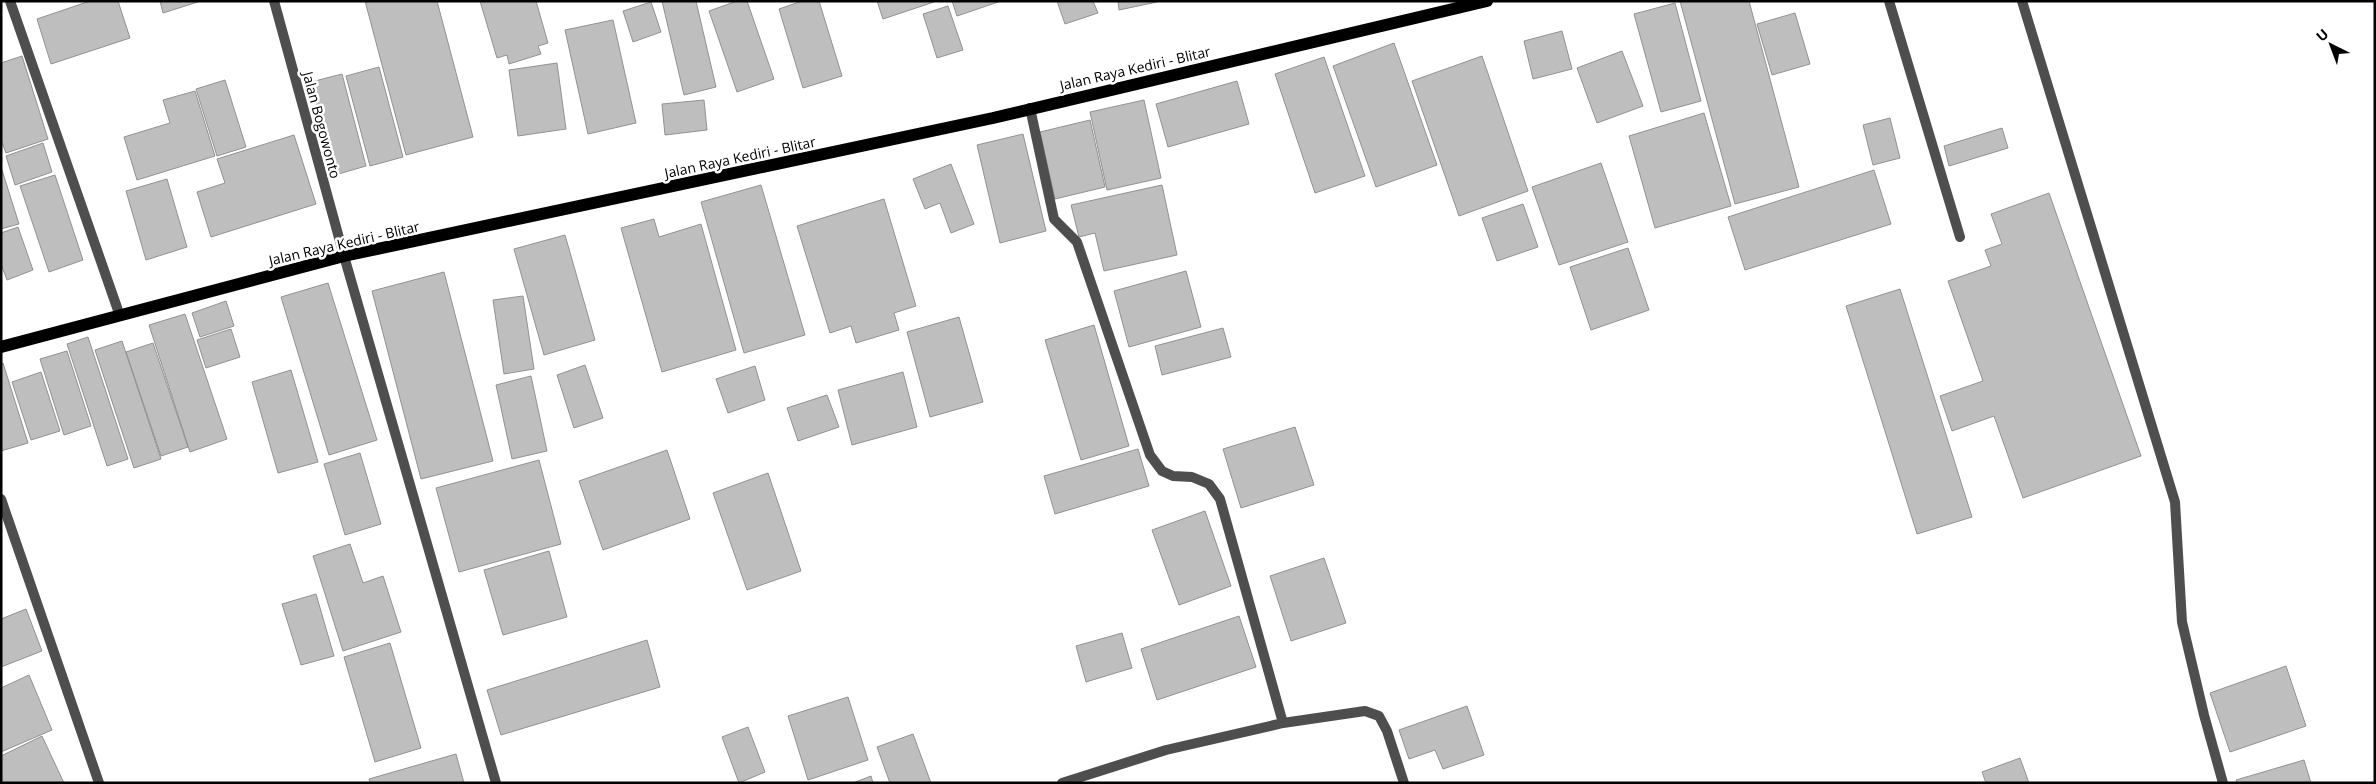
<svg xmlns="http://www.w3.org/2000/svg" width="2376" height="784" font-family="'Open Sans',sans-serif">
	<rect width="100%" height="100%" fill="#fff"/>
	<path fill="#bebebe" stroke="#929292" d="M90,1H118L130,38L51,64L37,19Z
		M160,1H201L163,13Z
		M365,1H437L473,137L406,155Z
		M480,1H536L548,43L538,46L541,54L509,64L507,55L497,58Z
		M662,1H696L716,87L684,95Z
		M737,1H747L774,79L737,92L709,11Z
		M802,1H819L842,76L803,88L779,9Z
		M877,1H934V2L883,19Z
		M952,1H1001L957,16Z
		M1057,1H1093L1098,13L1065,24Z
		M1118,1H1157V2L1119,10Z
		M1680,1H1749L1799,187L1735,204Z
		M651,2L661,32L633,42L623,11Z
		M1675,3L1701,101L1661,112L1634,14Z
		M948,6L963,50L937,58L923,14Z
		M1795,13L1810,64L1772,75L1757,24Z
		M613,20L636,123L588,134L565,30Z
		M1562,31L1572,69L1533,79L1524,41Z
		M1394,43L1437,165L1376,187L1333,66Z
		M1622,51L1643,106L1597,123L1577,68Z
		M22,56L48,139L6,153L1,140V63Z
		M1482,56L1528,191L1459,216L1412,81Z
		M1324,57L1365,176L1315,193L1275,74Z
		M557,63L566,129L518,136L509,70Z
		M379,67L403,157L370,166L346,76Z
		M342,74L366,166L335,175L311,82Z
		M225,80L246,147L217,156L196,89Z
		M1237,81L1249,124L1168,147L1156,104Z
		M195,91L215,156L137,180L124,137L170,123L163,100Z
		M704,100L707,130L665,135L662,104Z
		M1144,100L1161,178L1107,190L1090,112Z
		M1704,113L1731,206L1655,228L1629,136Z
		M1890,118L1900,158L1873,165L1863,125Z
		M1090,120L1105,187L1055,199L1040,132Z
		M2002,128L2008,148L1949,166L1944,146Z
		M1023,134L1046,231L1000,243L977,145Z
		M294,135L316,204L211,237L197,192L225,183L217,159Z
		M43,143L52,172L15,185L6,156Z
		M1601,163L1628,242L1559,265L1532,187Z
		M951,164L974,224L951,233L940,203L925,209L913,179Z
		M1,167L19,224L1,229Z
		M1874,170L1891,224L1745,270L1728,217Z
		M55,175L83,260L49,272L20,186Z
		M167,179L187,247L146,260L126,191Z
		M761,185L805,335L744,353L701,202Z
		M1162,185L1177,255L1104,271L1095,233L1079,237L1071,205Z
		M2049,193L2141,456L2023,498L1994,416L1952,431L1940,396L1983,381L1948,281L1991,266L1985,250L2002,244L1991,214Z
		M884,199L916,306L894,313L899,330L856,343L851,326L830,333L797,226Z
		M1523,204L1538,247L1497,261L1482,218Z
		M654,219L659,237L701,224L736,350L662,372L621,228Z
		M18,227L33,270L7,280L1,264V233Z
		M565,235L595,340L544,355L514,249Z
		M1628,248L1649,310L1591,330L1570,267Z
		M1186,271L1201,327L1129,347L1114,291Z
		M444,272L493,461L421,479L372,291Z
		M328,283L377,440L329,455L281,297Z
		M1900,289L1972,517L1917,534L1846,306Z
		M523,296L534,369L504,374L493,300Z
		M226,301L234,326L200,337L192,313Z
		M185,314L227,439L190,452L149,325Z
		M959,317L983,402L930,417L907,332Z
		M1094,325L1129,446L1081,460L1045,340Z
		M1223,328L1231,357L1162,375L1155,346Z
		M231,329L240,357L206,368L197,340Z
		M88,337L128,459L107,466L67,344Z
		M122,341L161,459L134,468L95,350Z
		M153,343L188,447L161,456L126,352Z
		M67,351L91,426L64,435L40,359Z
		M3,363L28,443L1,451V364Z
		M585,365L603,418L574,428L557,375Z
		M755,366L765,400L728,413L716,379Z
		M291,370L318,462L278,473L252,382Z
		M41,372L60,431L31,440L12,382Z
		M903,372L917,427L852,445L838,390Z
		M531,376L547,451L512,459L496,385Z
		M827,395L839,427L798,441L787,408Z
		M1295,427L1314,485L1241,508L1223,449Z
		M1138,449L1149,486L1055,514L1044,476Z
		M667,450L690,519L603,550L579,481Z
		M360,453L381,524L345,535L324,464Z
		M539,460L561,544L459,572L436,488Z
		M768,473L801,571L747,590L713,493Z
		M1205,511L1231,586L1179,605L1152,530Z
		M350,544L363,583L383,576L401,632L343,651L313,556Z
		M549,551L567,617L503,635L484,570Z
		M1324,558L1346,623L1291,641L1270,576Z
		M316,594L334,656L301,665L282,604Z
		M26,609L42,651L1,667V619Z
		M1239,616L1256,667L1157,700L1141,649Z
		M1122,633L1132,668L1086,682L1076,646Z
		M647,640L660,687L501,735L487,690Z
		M390,643L421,748L375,762L344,657Z
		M2286,666L2306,726L2230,752L2210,693Z
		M29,675L52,730L1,752V688Z
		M848,697L868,760L808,780L788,716Z
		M1467,706L1484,755L1443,769L1435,750L1409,759L1399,730Z
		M748,727L765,772L739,783L722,737Z
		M913,734L931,783H890L877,747Z
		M42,736L64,783H1V756Z
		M456,754L464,783H370L369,779Z
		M2020,758L2029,783H1986L1982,772Z
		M2304,760L2311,783H2237L2236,780Z
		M871,776L873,783H853Z"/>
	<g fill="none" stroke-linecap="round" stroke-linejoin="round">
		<path stroke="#4e4e4e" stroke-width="10" d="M1889,1L1960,237"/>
		<path stroke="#4e4e4e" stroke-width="10" d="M10,1L120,316
			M274,1L344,256L496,783
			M2022,1L2175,502L2182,622L2204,715L2223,783
			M1030,108L1054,219L1077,242L1150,455L1162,471L1173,476L1192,477L1209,484L1220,499L1283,723
			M1,499L99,783
			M1062,783L1166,750L1283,723L1365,711L1379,716L1387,731L1404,783"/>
		<path stroke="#000" stroke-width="12" d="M1,347L344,256L993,118L1487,1"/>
	</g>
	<g text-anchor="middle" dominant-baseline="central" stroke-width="5" stroke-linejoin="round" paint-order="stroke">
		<g font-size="14" fill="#000" stroke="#fff">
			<text transform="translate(1135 68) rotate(-13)">Jalan Raya Kediri - Blitar</text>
			<text transform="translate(322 125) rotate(75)">Jalan Bogowonto</text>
			<text transform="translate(740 157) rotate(-12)">Jalan Raya Kediri - Blitar</text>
			<text transform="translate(344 243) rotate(-13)">Jalan Raya Kediri - Blitar</text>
		</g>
	</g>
	<rect width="2376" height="784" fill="none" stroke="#000000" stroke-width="5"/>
	<g transform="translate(2331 45) rotate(318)" stroke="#ffffff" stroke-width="4" paint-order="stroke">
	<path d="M0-4L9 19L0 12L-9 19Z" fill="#000000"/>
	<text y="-8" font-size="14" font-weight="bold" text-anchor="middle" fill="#000000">U</text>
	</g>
</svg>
